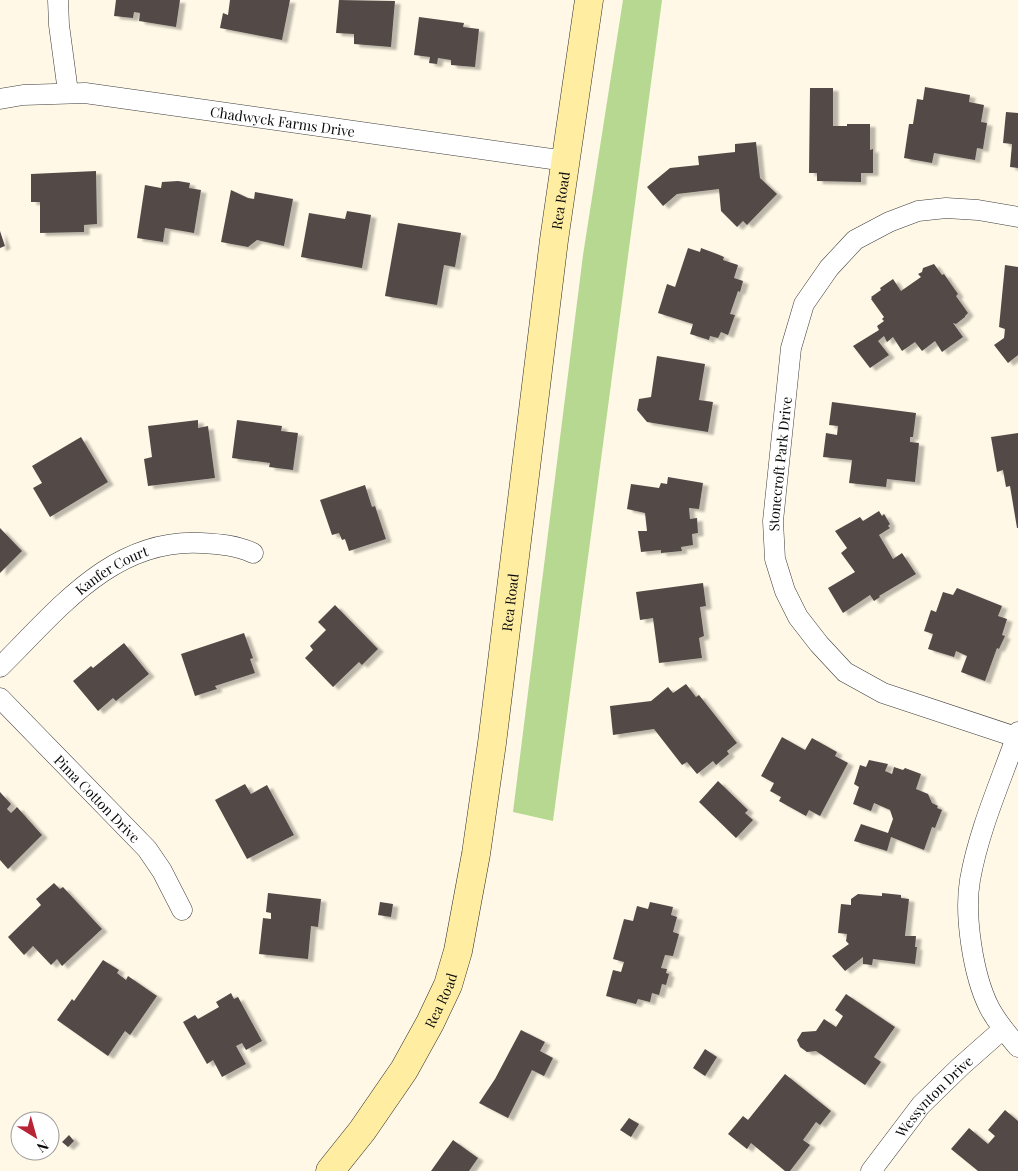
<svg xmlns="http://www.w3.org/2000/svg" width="1018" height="1171" font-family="'Playfair Display',serif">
	<defs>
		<filter id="shadow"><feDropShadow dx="5.5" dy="3" stdDeviation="1" flood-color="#0004"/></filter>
	</defs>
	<rect width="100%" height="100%" fill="#fff8e6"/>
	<path fill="#b6d891" d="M623,0H662L553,821L513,812L583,255Z"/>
	<path fill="#524a46" filter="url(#shadow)" d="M116,0H180L176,27L139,21L140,13L134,12L133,18L114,16Z
		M230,0H290L282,40L220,28L223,13L228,15Z
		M339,0L395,1L391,47L354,44V34L336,33Z
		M419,17L464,23L463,27L479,29L475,67L451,65V60L438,58L437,64L429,63L430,57L414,55Z
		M925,87L970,95L969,102L984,105L981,122L987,123L983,149L977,148L975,160L934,153L932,163L904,158L909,124H913L917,99L923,100Z
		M810,88H833V126H847V124H870V150L873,149V173H861V182L817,181V173H809Z
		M1006,112L1018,113V168L1010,167L1012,144L1003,143Z
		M756,142L760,178L777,194L747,225L743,221L737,227L721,211L719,189L677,194L663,206L647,187L670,168L699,165L698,156L735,152V144Z
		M96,171L97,224L84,225V232L40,233V202H31V174Z
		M178,181L190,183L189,188L201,190L194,233L165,228L163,242L137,238L145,185L161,188L162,182Z
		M231,190L248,198L254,199L255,192L293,199L284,246L257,240L248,247L221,242Z
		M347,211L371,215L362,268L301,257L309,213L345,219Z
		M398,223L461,233L455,267L444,265L437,305L385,296Z
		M0,231L5,246L0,248Z
		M688,248L700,252L701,248L717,254L724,257L723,260L738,265L734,278L743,281L740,292L738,291L730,314L735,315L728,335L721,332L718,338L710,336L709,340L690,334L693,324L658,313L667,284L675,287Z
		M934,264L942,275L944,274L958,294L956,296L968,313L965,316V317L956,324L953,323L963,337L942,352L935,341L922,351L915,342L902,351L893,337L887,342L884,336L878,341L889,355L870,368L853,346L879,330L877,326L884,321L882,319L884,317L871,299L872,298L871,297L881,290L880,288L893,279L901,291L921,277L918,274L922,272L923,268Z
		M1005,265L1018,267V355L1008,363L994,345L1004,338L1005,329L999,327Z
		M657,356L705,364L699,400L713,402L708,432L647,422L637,410L639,399L651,397Z
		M832,402L916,413L913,437H910V442L919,443L915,482L887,479L886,487L849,483L852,460L823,457L826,433L837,435L838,426L829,425Z
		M198,420V428L208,426L215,478L148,486L144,459L152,457L148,426Z
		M237,420L282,426L281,431L298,433L293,470L269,467L270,463L232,458Z
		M1018,433V528H1017L1010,486L1006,487L1003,470L997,472L991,437Z
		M81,437L108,482L50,517L33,488L42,483L32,466Z
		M668,477L703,483L699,509L689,508L690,519L697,518L698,533L692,534L693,545L681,547L682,551L661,553V550L641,552L638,531H647L645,513L627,509L631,484L659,488L661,483L667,484Z
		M365,485L372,507L375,506L386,539L349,551L345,539L342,540L339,533L332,535L320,500Z
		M879,511L882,516L884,514L890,524L888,526L890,528L879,535L893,559L902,553L916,574L879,596L880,597L874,601L870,595L843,613L828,588L855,572L841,553L847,548L835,531L860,517L863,521Z
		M0,528L22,551L0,573Z
		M703,583L706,606L700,607L704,636L699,638L702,658L659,663L653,618L640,620L636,592Z
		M957,588L1002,606L998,616L1007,619L1002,635L1005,636L999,649L997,648L985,681L961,672L967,656L956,651L954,657L928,649L933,634L924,631L931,610L936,612L943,592L953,595Z
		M335,605L378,649L362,665L359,662L333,687L305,658L313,650L310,646L326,630L318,622Z
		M244,633L253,658L250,659L255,673L215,686L217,689L195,696L181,654Z
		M124,643L149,674L116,701L113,698L98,711L73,681L91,666L93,668Z
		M686,684L696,697L699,695L737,743L727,751L729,754L716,765L713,761L697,774L687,762L682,765L654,729L613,735L610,706L651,701L668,687L673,693Z
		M782,737L805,750L812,738L837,752L835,756L848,763L820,816L809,810L806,816L779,801L781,797L770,791L774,783L761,776Z
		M869,760L888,764L885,771L892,774L894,767L903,770L905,768L921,774L916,789L928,794L932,803L938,806L937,808L942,810L935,828L932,827L924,850L891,837L887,851L854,841L861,824L888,833L893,819L890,810L874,803L871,811L853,804L859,787L854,784L860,765L866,767Z
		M718,781L748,810L745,813L753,820L736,838L699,802Z
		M245,784L251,794L267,785L294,835L247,859L215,800Z
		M0,792L11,804L7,809L11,813L17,807L42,835L8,869L0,860Z
		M54,883L60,889L63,887L102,929L62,966L57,959L51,965L33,946L24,955L8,937L41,905L36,899Z
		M268,893L321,899L318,927L311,926L308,959L259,954L263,918L271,919V913L266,912Z
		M882,893L901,895V898L909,899L905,936H916L915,947H917L915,964L873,959L872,965L863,964V957L845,971L832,956L849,944L846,941L847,934L838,933L841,904L851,905V899L858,894L882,896Z
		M380,902L393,904L391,917L378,915Z
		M650,902L673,907L671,915L677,917L673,932L679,934L673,956L665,955L661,968L667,969L666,973L669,974L666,985L662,984L659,995L652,993L650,1002L638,999L636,1004L606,996L613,970L621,972L624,962L613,959L624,919L633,921L637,906L648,909Z
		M103,960L119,970L117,973L126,980L128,976L157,996L130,1035L125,1031L108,1056L57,1020L72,999L74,1001Z
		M231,993L234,999L238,997L262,1041L246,1050L242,1043L236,1046L246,1064L222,1077L213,1060L207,1064L183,1022L195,1015L198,1019L219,1007L216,1002Z
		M846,994L895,1027L874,1057L881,1062L865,1085L816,1051L807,1052L800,1047L797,1040L802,1032L816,1031L824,1019L836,1027L843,1016L835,1010Z
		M521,1030L545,1042L540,1051L553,1058L544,1076L532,1070L508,1118L479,1103L495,1079Z
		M705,1049L717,1057L705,1076L693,1068Z
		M785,1074L831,1111L820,1125L816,1122L803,1140L810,1145L790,1171H785L751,1143L747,1149L728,1134L743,1116L748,1120Z
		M1005,1110L1018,1121V1171H978L951,1149L969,1128L988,1144L995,1136L988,1130Z
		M629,1118L639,1124L631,1137L620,1130Z
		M69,1135L74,1141L68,1147L62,1142Z
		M453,1140L478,1158L469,1171H431Z"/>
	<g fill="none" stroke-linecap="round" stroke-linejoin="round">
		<defs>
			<g id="minor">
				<path d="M58,0L59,25L68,92"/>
				<path id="s1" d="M0,99L23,95L85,93L566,161"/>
				<path id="s2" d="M0,667C57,611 112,538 201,543C219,544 236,545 253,553"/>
				<path id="s3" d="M0,698L147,849L162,871L182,910"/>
				<path d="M1018,732C1001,781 979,829 970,880C964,915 973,975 989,1007C996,1021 1007,1034 1018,1047"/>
				<path id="s4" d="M1016,737L883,693L845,672L819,644L798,617L785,591L775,559L773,521L791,348L804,304L829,268L855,240L889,222L918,211L946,208L978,210L1018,217"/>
				<path id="s5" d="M871,1171L921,1105L960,1067L1003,1029"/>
			</g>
			<g id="secondary">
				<path id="s6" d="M330,1171L362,1131L404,1070L430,1023L448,985L458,951L476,854L492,743L554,240L589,0"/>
			</g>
		</defs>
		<use href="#minor" stroke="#3c3c3c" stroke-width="21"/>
		<use href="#secondary" stroke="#2b2b2b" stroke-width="29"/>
		<use href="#minor" stroke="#fff" stroke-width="20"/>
		<use href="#secondary" stroke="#ffeea1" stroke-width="28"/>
	</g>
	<g text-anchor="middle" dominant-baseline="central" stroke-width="5" stroke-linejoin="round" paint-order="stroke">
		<g font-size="14" fill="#090909" stroke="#fff">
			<text stroke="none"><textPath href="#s1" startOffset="285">Chadwyck Farms Drive</textPath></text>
			<text stroke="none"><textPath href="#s6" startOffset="1014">Rea Road</textPath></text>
			<text stroke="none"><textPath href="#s4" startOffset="414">Stonecroft Park Drive</textPath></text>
			<text stroke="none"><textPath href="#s2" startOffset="149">Kanfer Court</textPath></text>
			<text stroke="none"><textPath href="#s6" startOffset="609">Rea Road</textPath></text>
			<text stroke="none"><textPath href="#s3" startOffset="140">Pima Cotton Drive</textPath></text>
			<text stroke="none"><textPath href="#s6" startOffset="204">Rea Road</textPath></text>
			<text stroke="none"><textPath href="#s5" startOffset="98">Wessynton Drive</textPath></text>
		</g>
	</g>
	<g transform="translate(35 1136) rotate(143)"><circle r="24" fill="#ffffff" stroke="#9d9d9d"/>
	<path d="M0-4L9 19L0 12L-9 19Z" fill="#b82335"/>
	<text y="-8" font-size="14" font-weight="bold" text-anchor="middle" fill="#090909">N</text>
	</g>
</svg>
